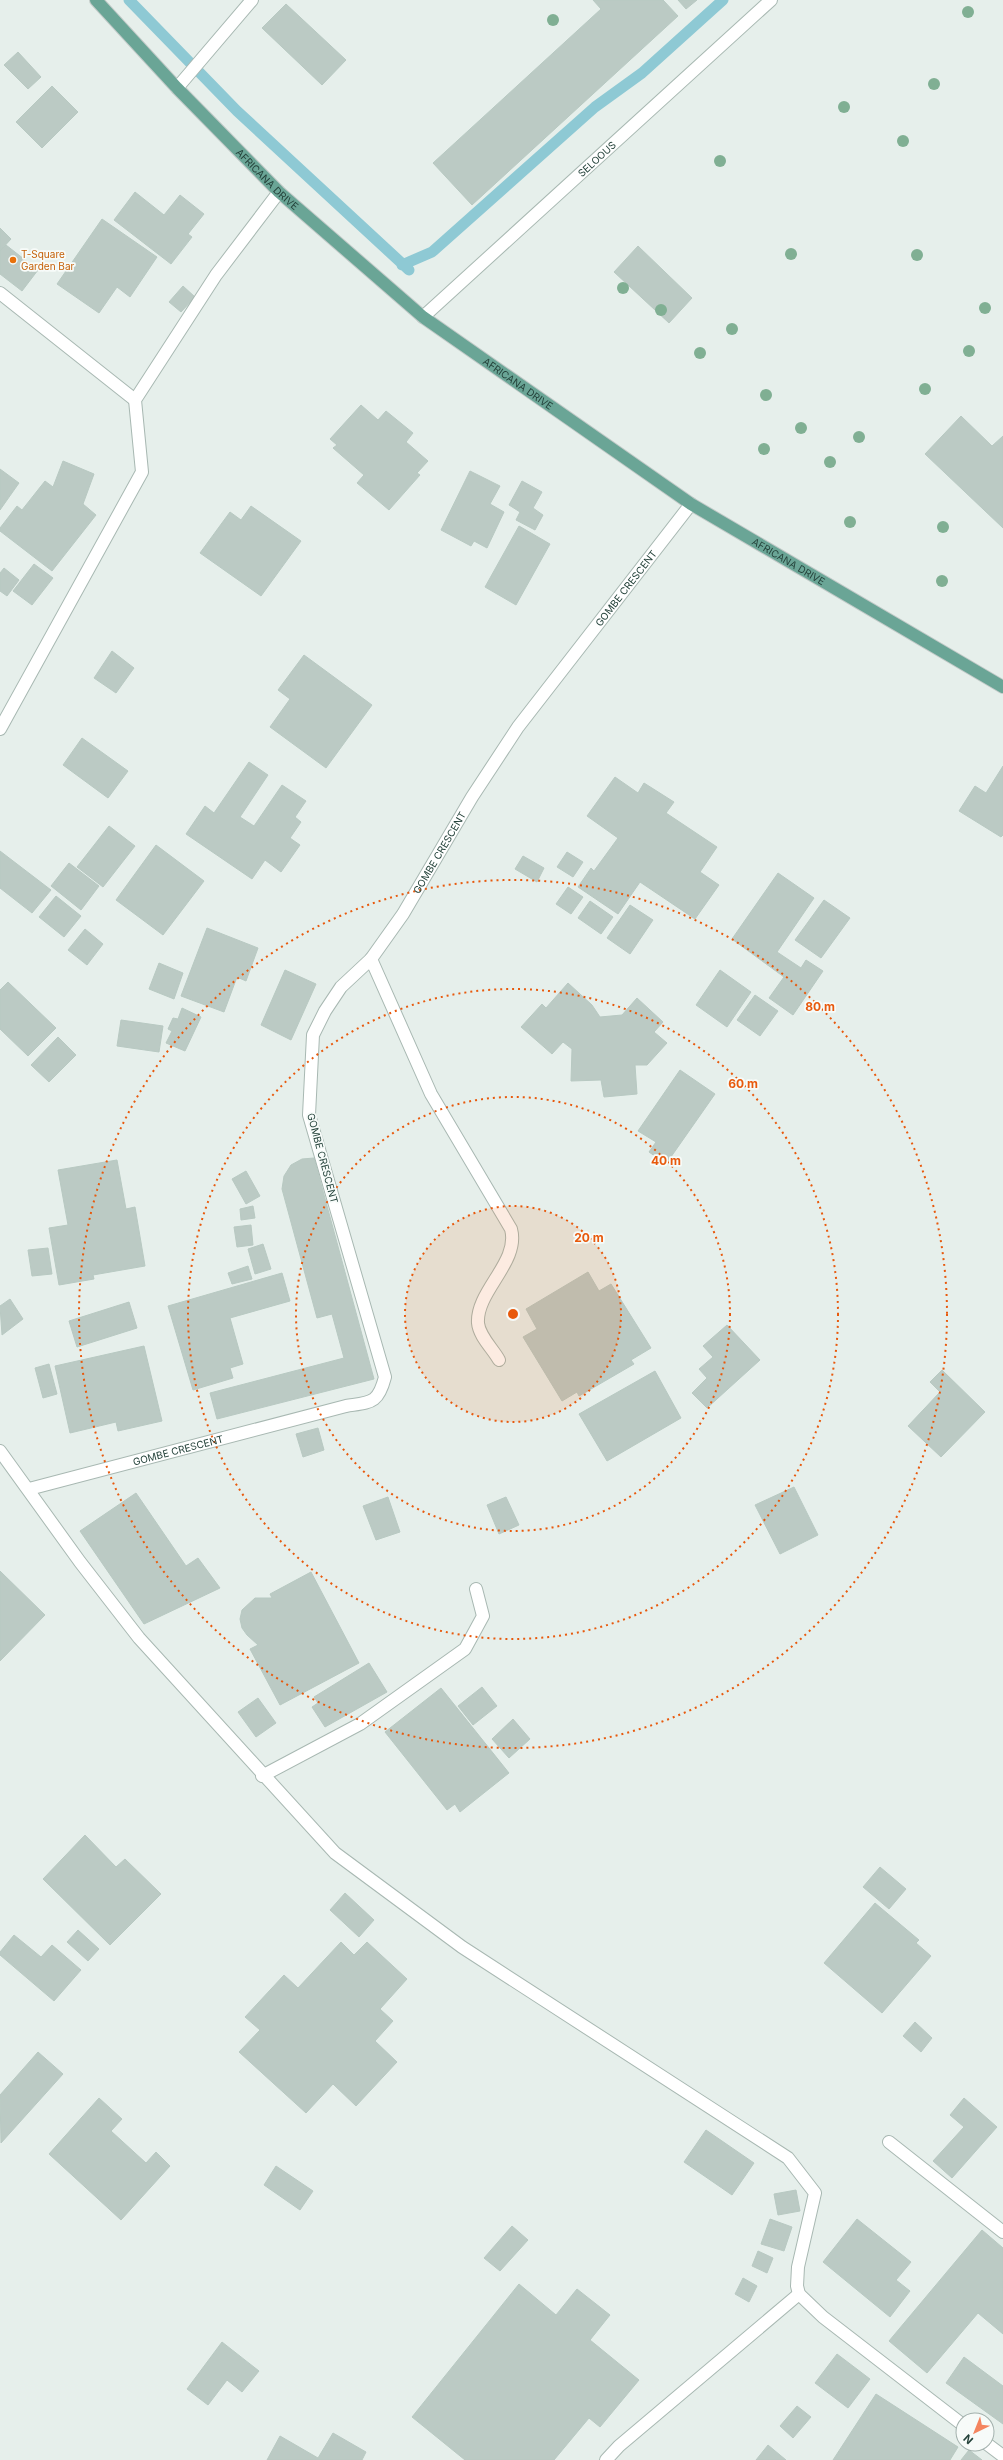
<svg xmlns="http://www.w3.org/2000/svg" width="1003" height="2460" font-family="Inter,sans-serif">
	<rect width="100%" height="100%" fill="#e6efeb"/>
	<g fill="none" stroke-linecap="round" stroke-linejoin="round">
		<path stroke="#8ec9d4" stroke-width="11" d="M129,0L237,111L409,270
			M402,265L432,252L595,107L642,73L723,0"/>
	</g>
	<path fill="#bbcac4" stroke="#b8c9c2" d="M593,0H663L678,16L472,205L433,163L601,9Z
		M678,0H697L686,9Z
		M286,4L346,60L322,85L262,28Z
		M18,52L41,77L28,89L4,65Z
		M52,86L78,112L42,148L16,122Z
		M135,192L164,215L180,195L204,214L188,234L192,237L171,264L114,220Z
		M102,219L157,257L130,297L117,287L99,313L57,284Z
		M0,228L11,239L0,251Z
		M6,245L38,270L22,291L0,274V251Z
		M638,246L692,298L669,323L614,272Z
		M183,286L195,297L181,312L169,302Z
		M361,405L378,420L386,411L413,433L406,442L428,461L417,473L420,475L389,510L357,483L364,475L333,448L337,445L330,439Z
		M961,416L992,446L1003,436V528L925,454Z
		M63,461L94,474L83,504L96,515L52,571L0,531V528L17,506L22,510L45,481L53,487Z
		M0,469L19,483L0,510Z
		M470,471L500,486L490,504L504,512L487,548L474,541L471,546L441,530Z
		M522,481L542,492L533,508L543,515L535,530L516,520L520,512L509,505Z
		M251,506L301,541L261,596L200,553L230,512L241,520Z
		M519,526L550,544L516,605L485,587Z
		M34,564L53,578L32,605L13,591Z
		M4,568L19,580L7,596L0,591V573Z
		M112,651L134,668L116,693L94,678Z
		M304,655L372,705L326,768L270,727L290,699L278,690Z
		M82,738L128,771L108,798L63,765Z
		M249,762L268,775L240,817L254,826L282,785L306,801L295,817L301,822L290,838L300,845L281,872L265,860L252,879L186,834L205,806L214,813Z
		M1003,766V835L1001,837L959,811L975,786L986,793Z
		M615,777L638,793L644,783L674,802L666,813L717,847L700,872L719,885L695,919L640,882L618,914L578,887L591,868L594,871L618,838L587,816Z
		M109,826L135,846L103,887L77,867Z
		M156,845L204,881L163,935L116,900Z
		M0,851L51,890L32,913L0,888Z
		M567,852L583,862L573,877L557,867Z
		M523,856L544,868L537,882L515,869Z
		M69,863L99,886L81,910L51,886Z
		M778,873L814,898L777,952L801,968L806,960L823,971L793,1015L769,998L784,977L732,939Z
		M568,887L583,897L571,914L556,904Z
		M56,896L81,916L64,937L39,917Z
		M824,900L850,918L821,958L795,940Z
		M590,901L613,917L601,934L578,918Z
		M630,905L653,920L630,954L607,938Z
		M207,928L258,948L246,981L237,977L224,1012L181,996Z
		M85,929L103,944L87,965L68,950Z
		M159,963L183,973L174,999L149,989Z
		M285,970L316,984L291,1040L261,1025Z
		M720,970L751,992L727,1027L696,1005Z
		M8,982L56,1028L28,1056L0,1029V990Z
		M568,983L592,1005L600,1017L622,1015L637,998L663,1022L654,1032L667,1043L647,1065H635L637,1094L604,1097L601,1080L571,1081L572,1049L563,1042L552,1054L521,1027L542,1004L546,1008Z
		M755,995L778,1011L760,1036L737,1020Z
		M182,1008L201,1017L185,1051L166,1043L172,1031L168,1029L173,1018L178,1019Z
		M121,1020L163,1026L159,1052L117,1046Z
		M58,1037L76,1055L49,1082L31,1065Z
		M680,1070L715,1094L666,1164L649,1152L656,1142L638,1131Z
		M314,1158L374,1379L217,1419L210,1393L344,1358L332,1314L317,1318L282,1189L284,1176L291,1165L302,1159Z
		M117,1160L126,1209L135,1207L145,1266L93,1275L94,1279L59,1285L49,1228L68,1225L58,1170Z
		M246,1171L260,1196L246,1204L232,1179Z
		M253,1206L255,1218L241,1220L240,1209Z
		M251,1225L253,1245L237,1247L234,1227Z
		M263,1244L271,1269L255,1274L248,1249Z
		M48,1248L52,1274L32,1276L28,1250Z
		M248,1266L252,1279L232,1284L228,1273Z
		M588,1272L599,1291L611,1284L651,1348L631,1360L634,1364L579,1396L577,1392L562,1401L523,1337L537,1329L526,1309Z
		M282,1273L290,1301L230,1318L243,1364L230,1368L233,1378L193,1390L168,1306Z
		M10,1299L23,1319L2,1335L0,1306Z
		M129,1302L137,1328L77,1347L69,1321Z
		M727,1325L760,1360L707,1408L692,1393L707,1378L699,1369L713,1357L703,1346Z
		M144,1346L162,1421L118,1431L116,1422L70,1433L55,1366Z
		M49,1364L57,1394L43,1398L35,1368Z
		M942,1370L985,1412L941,1457L908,1426L940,1392L930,1382Z
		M655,1371L681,1418L607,1461L579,1414Z
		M318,1428L324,1450L303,1457L296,1434Z
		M794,1487L818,1535L780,1554L755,1505Z
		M136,1493L186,1566L198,1558L220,1588L144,1624L80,1531Z
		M388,1497L400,1532L376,1540L363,1506Z
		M506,1497L519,1525L499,1534L487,1505Z
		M0,1571L45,1615L0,1661Z
		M311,1572L359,1663L280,1705L250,1649L258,1645L247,1635L242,1628L240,1619L242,1610L255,1598H272L270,1594Z
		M369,1663L387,1692L325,1727L312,1707L318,1703L314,1697Z
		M482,1687L497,1706L473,1725L458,1706Z
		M441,1688L509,1773L460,1812L455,1804L447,1810L385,1732Z
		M258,1698L276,1723L256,1737L238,1712Z
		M513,1719L530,1739L509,1758L492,1739Z
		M85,1835L116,1867L125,1859L161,1894L110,1945L43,1879Z
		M880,1867L906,1889L889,1909L863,1887Z
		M345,1893L374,1920L359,1937L330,1910Z
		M875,1903L919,1940L916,1943L931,1956L882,2013L824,1963Z
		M78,1930L99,1949L88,1961L67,1942Z
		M14,1935L41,1957L52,1945L81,1970L54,2001L0,1955V1952Z
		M341,1942L354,1955L367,1942L407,1979L380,2009L393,2021L375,2041L397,2062L356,2106L333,2084L306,2113L239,2052L260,2030L245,2017L284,1975L298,1988Z
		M915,2022L932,2038L921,2052L903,2036Z
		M38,2052L63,2074L1,2143L0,2095Z
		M99,2098L122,2119L111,2131L146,2163L156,2152L170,2166L121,2220L49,2154Z
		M964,2098L997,2127L952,2178L933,2161L964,2127L950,2115Z
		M706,2130L754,2163L732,2195L684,2162Z
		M276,2166L313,2191L300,2210L264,2185Z
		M796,2190L800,2211L778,2215L774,2194Z
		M770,2219L792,2227L784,2251L761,2244Z
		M857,2219L911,2262L896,2280L910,2291L890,2317L823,2262Z
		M512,2226L528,2240L500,2271L484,2258Z
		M982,2230L1003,2248V2334L978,2313L927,2373L889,2341Z
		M758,2251L773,2258L767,2273L752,2266Z
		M743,2278L757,2286L749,2302L735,2294Z
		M519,2284L556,2315L577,2289L610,2315L590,2340L639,2380L600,2427L589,2418L554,2460H465L412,2417Z
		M222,2342L259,2371L242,2392L227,2380L208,2405L187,2389Z
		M837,2354L870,2379L848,2408L815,2383Z
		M964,2357L1003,2386V2424L946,2383Z
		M876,2394L958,2447L950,2460H833Z
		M797,2406L811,2417L793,2438L780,2426Z
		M333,2433L366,2452L362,2460H267L280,2436L318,2458Z
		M768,2445L786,2460H756Z
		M969,2450L982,2460H961Z"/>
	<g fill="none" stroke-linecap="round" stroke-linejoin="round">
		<defs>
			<path id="service" d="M177,88L252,0
				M0,729L142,472L135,400L216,275L279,192
				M371,959L431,1094L511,1229C520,1262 476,1291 478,1323C479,1336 493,1349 499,1360"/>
			<g id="minor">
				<path d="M0,293L135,400"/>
				<path id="s1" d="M423,317L771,0"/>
				<path d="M0,1451L80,1562L139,1638L335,1853L462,1947L788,2158L815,2193L798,2267L797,2286L799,2294L823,2317L963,2425"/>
				<path id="s2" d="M29,1489L346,1406C371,1402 378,1404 385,1377L309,1115L313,1035L325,1011L341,987L371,959L403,914L472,797L518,727L691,504"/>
				<path d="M262,1776L360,1724L465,1649L483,1616L476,1589"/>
				<path d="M889,2142L1003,2232"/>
				<path d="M987,2444L1003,2456"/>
				<path d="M606,2460L619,2446L799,2294"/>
			</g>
			<g id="primary">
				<path id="s3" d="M96,0L177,88L279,192L423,317L691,504L1003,687"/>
			</g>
		</defs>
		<use href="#service" stroke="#a8b8b2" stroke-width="14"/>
		<use href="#minor" stroke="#a8b8b2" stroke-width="14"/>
		<use href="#primary" stroke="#c2cac8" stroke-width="14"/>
		<use href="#service" stroke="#fff" stroke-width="12"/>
		<use href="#minor" stroke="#fff" stroke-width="12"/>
		<use href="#primary" stroke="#6aa596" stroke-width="12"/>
	</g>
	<g fill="#80af93">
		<circle cx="968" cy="12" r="6"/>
		<circle cx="553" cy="20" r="6"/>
		<circle cx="934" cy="84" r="6"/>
		<circle cx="844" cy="107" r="6"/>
		<circle cx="903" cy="141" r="6"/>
		<circle cx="720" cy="161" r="6"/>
		<circle cx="791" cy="254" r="6"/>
		<circle cx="917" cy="255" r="6"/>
		<circle cx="623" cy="288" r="6"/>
		<circle cx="985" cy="308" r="6"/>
		<circle cx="661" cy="310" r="6"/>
		<circle cx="732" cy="329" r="6"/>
		<circle cx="969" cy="351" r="6"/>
		<circle cx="700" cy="353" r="6"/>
		<circle cx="925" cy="389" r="6"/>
		<circle cx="766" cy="395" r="6"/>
		<circle cx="801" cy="428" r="6"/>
		<circle cx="859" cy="437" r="6"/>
		<circle cx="764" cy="449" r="6"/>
		<circle cx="830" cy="462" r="6"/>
		<circle cx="850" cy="522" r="6"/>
		<circle cx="943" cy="527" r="6"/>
		<circle cx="942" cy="581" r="6"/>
	</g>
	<circle cx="513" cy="1314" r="108" fill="#e8590c" fill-opacity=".12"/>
	<g fill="none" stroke="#e8590c" stroke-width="2" stroke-dasharray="2 4">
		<circle cx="513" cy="1314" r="108"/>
		<circle cx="513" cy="1314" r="217"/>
		<circle cx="513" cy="1314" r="325"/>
		<circle cx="513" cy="1314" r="434"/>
	</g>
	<circle fill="#e8710a" stroke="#f7fbf9" stroke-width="1.5" cx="13" cy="260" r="4"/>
	<g text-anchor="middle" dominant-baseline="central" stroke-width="3.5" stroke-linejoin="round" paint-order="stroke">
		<g font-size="10" fill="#24423a" stroke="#f7fbf9">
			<text stroke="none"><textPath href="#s1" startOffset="235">SELOOUS</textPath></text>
			<text stroke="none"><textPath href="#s3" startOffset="248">AFRICANA DRIVE</textPath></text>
			<text stroke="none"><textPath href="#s3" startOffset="572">AFRICANA DRIVE</textPath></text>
			<text stroke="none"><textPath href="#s3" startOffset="896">AFRICANA DRIVE</textPath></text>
			<text stroke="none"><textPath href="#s2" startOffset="1282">GOMBE CRESCENT</textPath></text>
			<text stroke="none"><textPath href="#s2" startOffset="958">GOMBE CRESCENT</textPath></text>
			<text transform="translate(323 1158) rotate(75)">GOMBE CRESCENT</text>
			<text stroke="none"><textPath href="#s2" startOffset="154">GOMBE CRESCENT</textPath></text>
		</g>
		<g font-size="10" fill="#c56008" stroke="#f7fbf9" text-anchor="start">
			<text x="21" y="254">T-Square<tspan x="21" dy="12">Garden Bar</tspan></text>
		</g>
	</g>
	<circle cx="513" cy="1314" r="6" fill="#e8590c" stroke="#f7fbf9" stroke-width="2"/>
	<g font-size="12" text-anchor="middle" font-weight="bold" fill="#e8590c" stroke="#f7fbf9" stroke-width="3.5" stroke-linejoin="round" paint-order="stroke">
		<text x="820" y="1011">80 m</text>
		<text x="743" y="1088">60 m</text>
		<text x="666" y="1165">40 m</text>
		<text x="589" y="1242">20 m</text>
	</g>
	<g transform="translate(975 2432) rotate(223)"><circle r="19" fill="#f7fbf9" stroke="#a3b1ad"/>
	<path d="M0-3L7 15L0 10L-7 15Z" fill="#f4845f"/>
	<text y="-6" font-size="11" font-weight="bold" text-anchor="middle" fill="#24423a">N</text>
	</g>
</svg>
